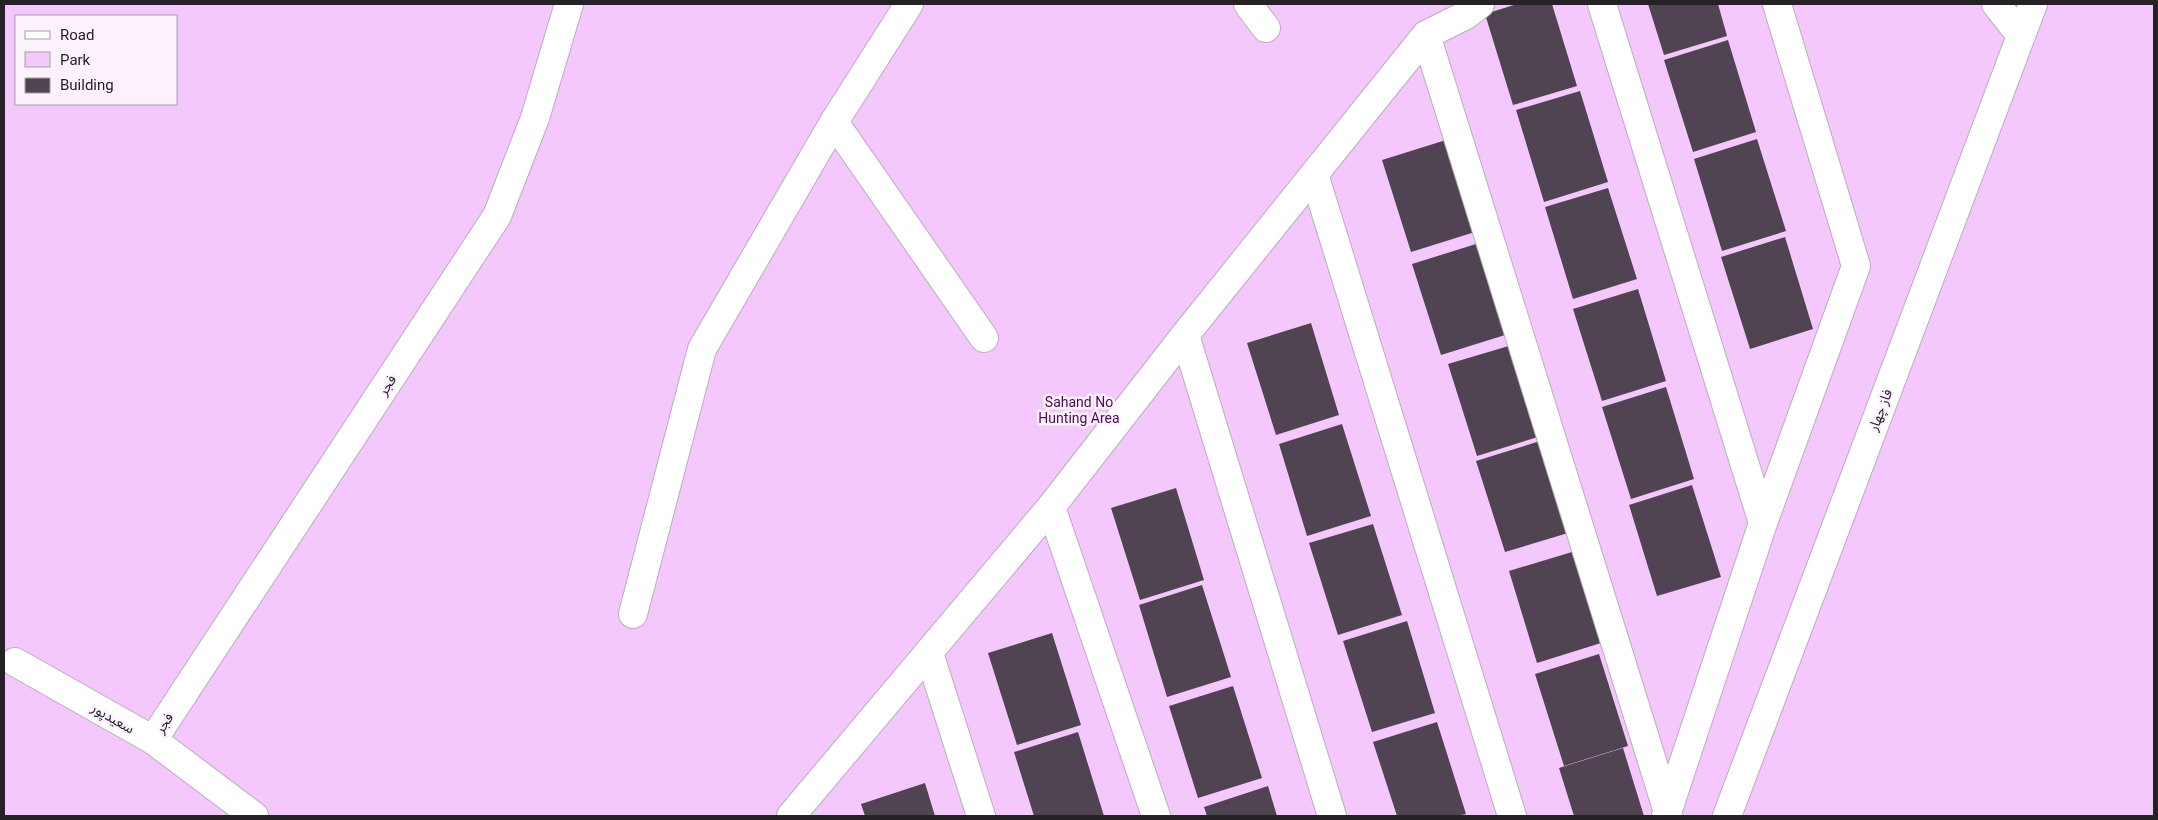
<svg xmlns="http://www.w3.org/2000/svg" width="2158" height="820" font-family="Roboto,'Noto Sans Arabic',sans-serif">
	<rect width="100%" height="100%" fill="#fbf2fd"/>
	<path fill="#f4c8fd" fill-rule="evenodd" d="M4,4H2154V816H4ZM16,16H176V104H16Z"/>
	<path fill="#504352" d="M1517,4H1552L1577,86L1513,105L1485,14Z
		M1648,4H1718L1727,36L1664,55Z
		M1728,40L1756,132L1693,152L1664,60Z
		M1580,91L1608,182L1544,202L1516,110Z
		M1757,139L1786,231L1722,251L1694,159Z
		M1446,140L1475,232L1411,252L1382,160Z
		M1608,188L1637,279L1573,299L1545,207Z
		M1785,237L1813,329L1750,349L1721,257Z
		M1476,244L1505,335L1441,355L1412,264Z
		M1638,289L1666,381L1602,401L1573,309Z
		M1311,323L1339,415L1276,435L1247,343Z
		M1512,345L1541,436L1477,456L1448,364Z
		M1666,387L1694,479L1631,499L1602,407Z
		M1342,424L1371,516L1307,536L1279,444Z
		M1540,441L1568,533L1505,552L1476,461Z
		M1692,485L1721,577L1657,596L1629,505Z
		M1176,488L1204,580L1140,600L1111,508Z
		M1373,524L1402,615L1338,635L1309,543Z
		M1572,552L1601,643L1537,663L1509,571Z
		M1202,585L1231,677L1167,697L1139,605Z
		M1407,621L1435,713L1372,732L1343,641Z
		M1052,633L1081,725L1017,745L988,653Z
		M1599,654L1628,746L1564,766L1535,674Z
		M1233,686L1262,778L1198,798L1169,706Z
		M1437,722L1466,814L1457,816H1397L1373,742Z
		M1078,732L1104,816H1034L1014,752Z
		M1623,748L1644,816H1574L1559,768Z
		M925,783L935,816H865L861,804Z
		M1268,786L1277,816H1207L1204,807Z"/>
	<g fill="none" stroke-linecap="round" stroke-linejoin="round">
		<defs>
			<path id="street" d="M1248,4L1266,28
				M1602,4L1763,523
				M1996,4L2021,36
				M1426,35L1668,812
				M834,122L984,338
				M1314,174L1512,816
				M1185,335L1332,816
				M1051,507L1156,816
				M633,614L702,349L834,122L909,4
				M929,653L981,816
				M15,662L153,740L254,816
				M153,740L497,216L535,118L569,4
				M791,816L1051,507L1185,335L1426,35L1466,15L1480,4
				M1666,816L1763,523L1856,266L1777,4
				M1727,816L2033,4"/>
		</defs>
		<use href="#street" stroke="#bbacbe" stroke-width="30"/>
		<use href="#street" stroke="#fff" stroke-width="28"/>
	</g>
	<g text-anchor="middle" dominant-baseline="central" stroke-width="5" stroke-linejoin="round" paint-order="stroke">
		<g font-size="14" fill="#262027" stroke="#fbf2fd">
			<text transform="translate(387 385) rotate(-57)">فجر</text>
			<text transform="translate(1880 410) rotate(-69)">فاز چهار</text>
			<text transform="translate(113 718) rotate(30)">سعیدپور</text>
			<text transform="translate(164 723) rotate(-57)">فجر</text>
		</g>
		<g font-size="14" fill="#4c0958" stroke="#fbf2fd">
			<text x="1079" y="402">Sahand No<tspan x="1079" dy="16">Hunting Area</tspan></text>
		</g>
	</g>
	<rect width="2158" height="820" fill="none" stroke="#262027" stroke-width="10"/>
	<rect x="15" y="15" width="162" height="90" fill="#fbf2fd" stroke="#a69ea7"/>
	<rect x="25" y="31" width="25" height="8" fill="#ffffff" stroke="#a69ea7"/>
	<text x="60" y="40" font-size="15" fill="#262027">Road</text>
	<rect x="25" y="52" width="25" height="15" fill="#f4c8fd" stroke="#a69ea7"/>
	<text x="60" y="65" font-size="15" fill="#262027">Park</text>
	<rect x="25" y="78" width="25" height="15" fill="#504352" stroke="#a69ea7"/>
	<text x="60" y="90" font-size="15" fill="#262027">Building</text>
</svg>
